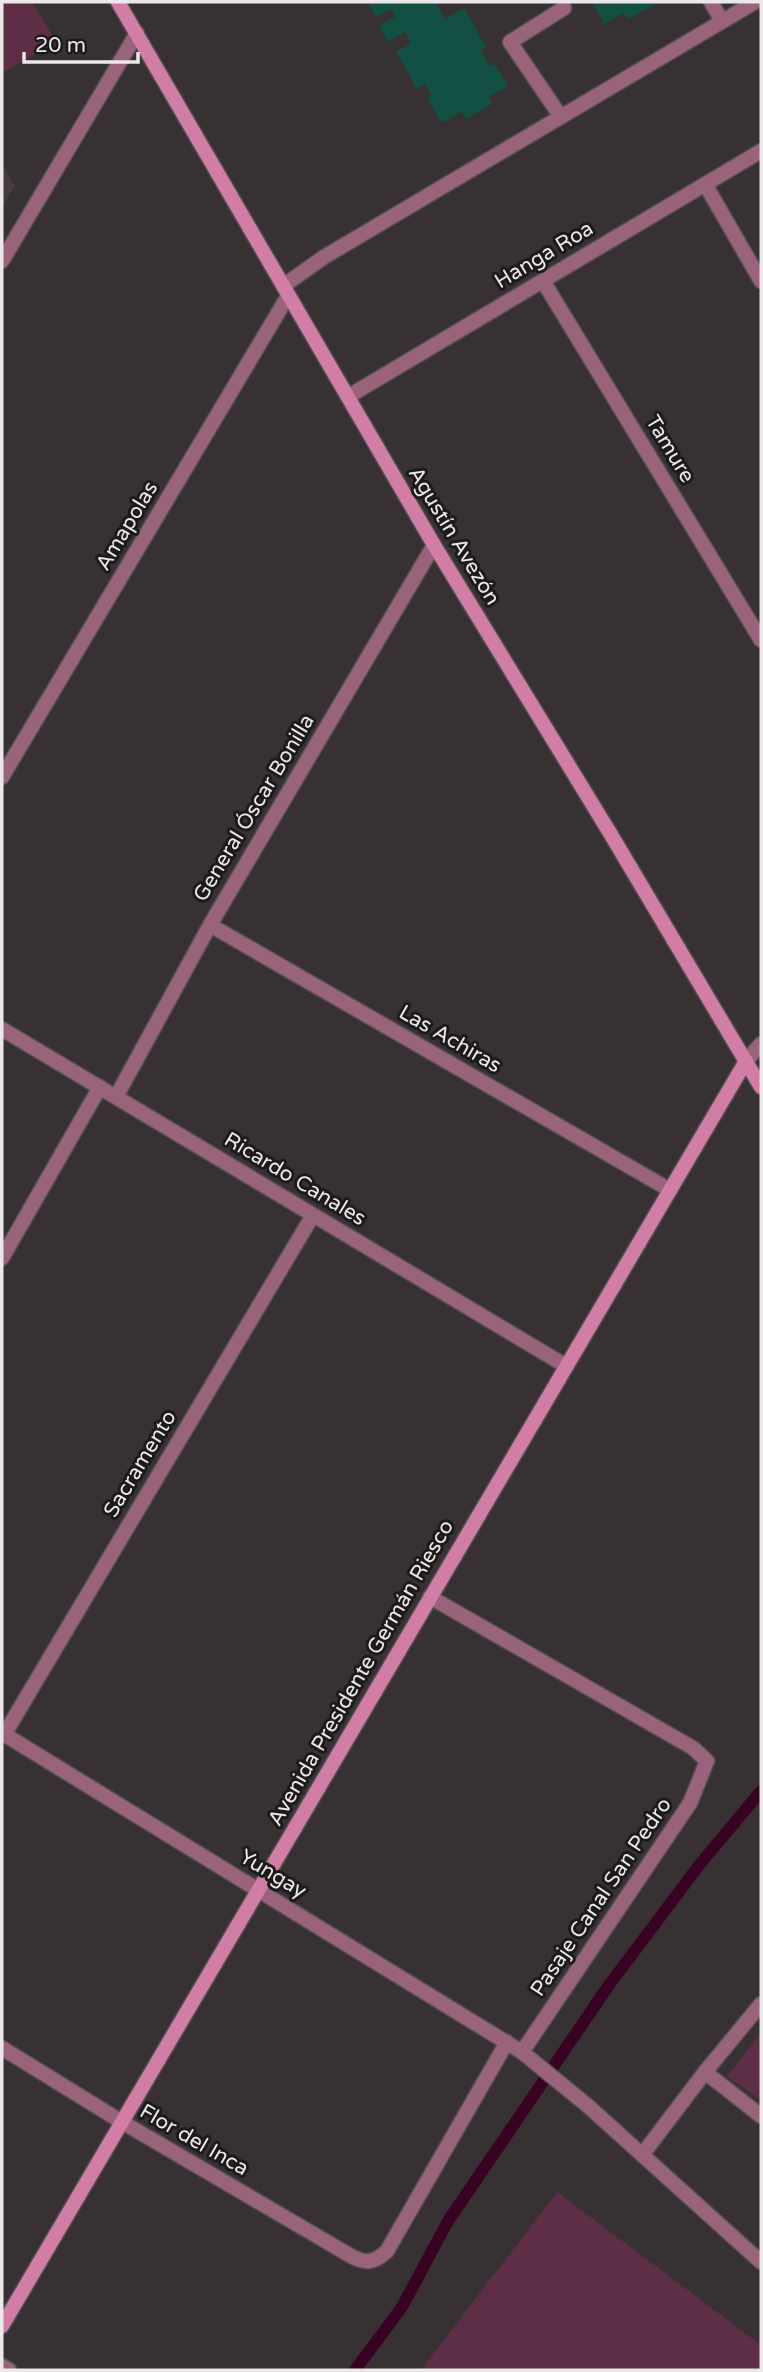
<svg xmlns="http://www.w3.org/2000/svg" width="763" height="2372" font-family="'Varela Round',sans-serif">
	<rect width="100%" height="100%" fill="#383134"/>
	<path fill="#493c41" d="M2,165L15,186L2,207Z"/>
	<path fill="#5d2e46" d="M2,2H32L56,41L2,73Z
		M761,2033V2100L727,2076Z
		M557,2192L761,2345V2370H421Z"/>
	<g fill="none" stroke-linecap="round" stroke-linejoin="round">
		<path stroke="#380322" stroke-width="12" d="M355,2370L402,2307L448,2221L609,1985L700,1864L761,1791"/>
	</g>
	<path fill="#115043" d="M367,2H436L445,19L464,8L486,47L480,50L490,66L495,64L508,86L488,97L492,104L466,119L462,112L442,123L427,98L432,95L425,84L417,89L396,52L411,43L405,32L388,42L379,26L395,17L391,9L376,17Z
		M592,2H653L654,5L628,19L624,13L604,24Z"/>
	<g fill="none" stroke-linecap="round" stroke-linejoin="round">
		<defs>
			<path id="lane" d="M711,2L722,21
				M561,117L510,42L564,8
				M283,286L324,257L755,2"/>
			<path id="street" d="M705,184L761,281
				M2,261L137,33
				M543,281L761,640
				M349,396L761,151
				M2,777L288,296
				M210,925L670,1190
				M2,1029L566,1366
				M746,1061L761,1044
				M116,1097L210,925L434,545
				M2,1258L100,1087
				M430,1597L693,1748L707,1761L690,1803L522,2052
				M2,1733L522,2052L588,2106L761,2262
				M4,1735L313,1215
				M2,2048L122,2122L351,2256C366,2264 374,2263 387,2251L507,2042
				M705,2072L761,2116
				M642,2155L705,2072L761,2004
				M2,2366L9,2370"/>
			<path id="secondary" d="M118,2L434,545L610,833L761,1087
				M2,2326L746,1061"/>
		</defs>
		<use href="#lane" stroke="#554e51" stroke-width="17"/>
		<use href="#street" stroke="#554e51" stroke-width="17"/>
		<use href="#secondary" stroke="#554e51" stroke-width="17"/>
		<use href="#lane" stroke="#99637c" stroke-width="14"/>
		<use href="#street" stroke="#99637c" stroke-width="14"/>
		<use href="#secondary" stroke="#d17da5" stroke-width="14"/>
	</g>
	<g text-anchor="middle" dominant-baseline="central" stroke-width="6" stroke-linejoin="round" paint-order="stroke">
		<g font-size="21" fill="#ece7e9" stroke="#1d1a1b">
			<text transform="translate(544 255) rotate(-31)">Hanga Roa</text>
			<text transform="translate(670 449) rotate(59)">Tamure</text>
			<text transform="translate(127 526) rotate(-59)">Amapolas</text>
			<text transform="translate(454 536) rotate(59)">Agustín Avezón</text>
			<text transform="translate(254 808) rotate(-59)">General Óscar Bonilla</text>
			<text transform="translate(450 1039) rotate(30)">Las Achiras</text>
			<text transform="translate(295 1179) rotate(31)">Ricardo Canales</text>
			<text transform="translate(140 1464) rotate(-59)">Sacramento</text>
			<text transform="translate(361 1673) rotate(-60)">Avenida Presidente Germán Riesco</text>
			<text transform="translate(273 1874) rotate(31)">Yungay</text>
			<text transform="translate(601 1897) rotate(-56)">Pasaje Canal San Pedro</text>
			<text transform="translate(194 2140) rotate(30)">Flor del Inca</text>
		</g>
	</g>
	<rect width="763" height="2372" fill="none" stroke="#ece7e9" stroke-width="7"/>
	<path d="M24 52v10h114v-10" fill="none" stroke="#ece7e9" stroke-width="3.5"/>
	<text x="35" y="52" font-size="21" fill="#ece7e9" stroke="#1d1a1b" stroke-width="5" paint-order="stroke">20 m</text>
</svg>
